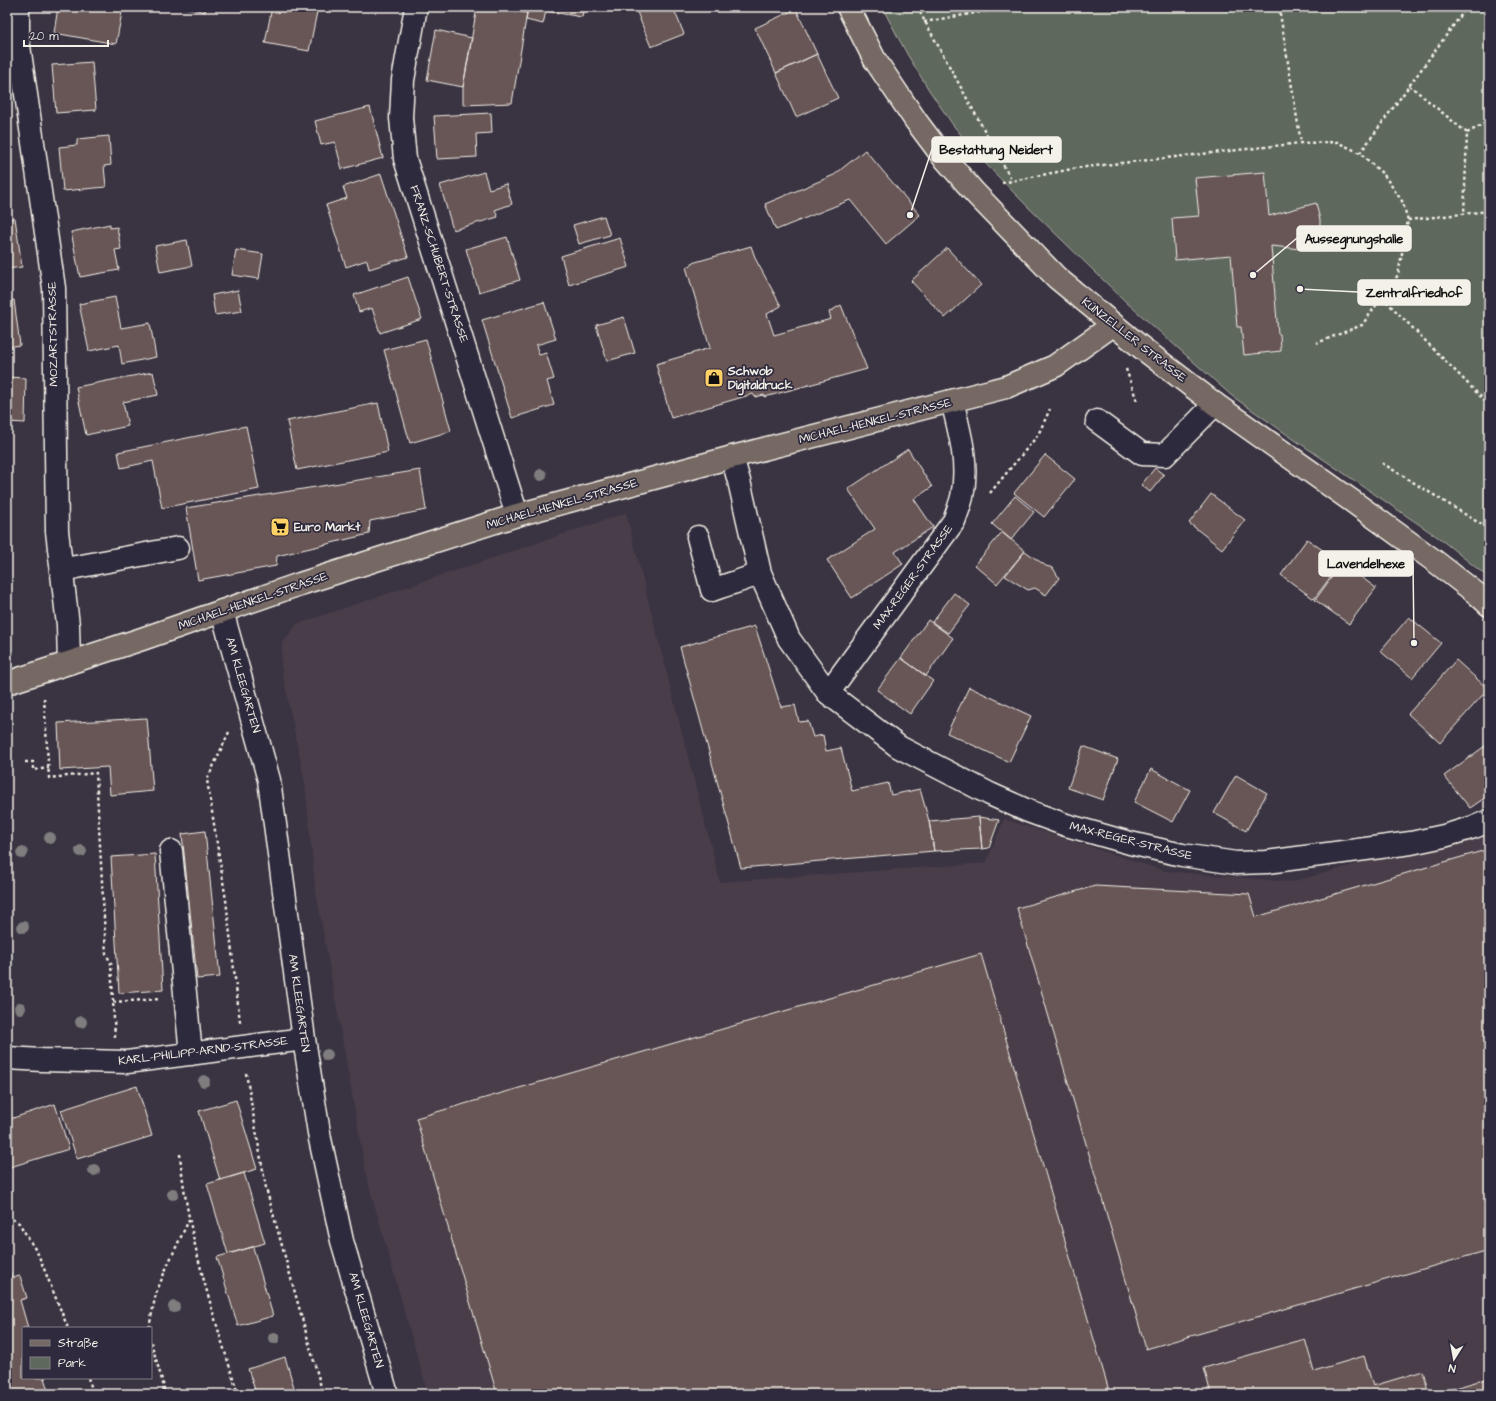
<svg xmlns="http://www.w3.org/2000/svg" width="1496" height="1401" font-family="'Architects Daughter',sans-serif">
	<rect width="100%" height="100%" fill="#3a3342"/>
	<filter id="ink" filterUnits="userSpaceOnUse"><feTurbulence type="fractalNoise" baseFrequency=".025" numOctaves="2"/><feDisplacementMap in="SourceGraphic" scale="8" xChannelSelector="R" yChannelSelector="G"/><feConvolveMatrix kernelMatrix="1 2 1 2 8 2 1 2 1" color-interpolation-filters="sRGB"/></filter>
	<g filter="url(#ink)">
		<path fill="#483e48" d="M626,513L720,882L986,863L1004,819L1165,871L1291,882L1489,828V1394H428L367,1179L315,886L305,783L281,666L282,643L297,624Z"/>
		<path fill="#5e685d" stroke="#a9aca2" d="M882,7H1489V578L1439,538L1292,438L1232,396L1126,302L1028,207L979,157L953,125L929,90L907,54Z"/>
		<path fill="#685756" stroke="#f4f1e8" d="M58,7H123L116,44L54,33Z
			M183,7H206L205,12Z
			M272,7H318L309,51L265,43Z
			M477,7L498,9V7L527,13L512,103L463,105V87Z
			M498,7H528L527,13Z
			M528,7H584L582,17L546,11L543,24L526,20Z
			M635,7H688L675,12L684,34L651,47Z
			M796,9L817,54L776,73L755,28Z
			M436,30L472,38L463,87L427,80Z
			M817,54L838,98L796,117L776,73Z
			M92,62L96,110L56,113L52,65Z
			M370,107L383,158L342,169L335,142L321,145L315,121Z
			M491,113L492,133L476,134L477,157L437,159L434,116Z
			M109,136L111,165L104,166L106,187L63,191L59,147L77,145V139Z
			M865,150L920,215L886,244L850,200L776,230L765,204L834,175Z
			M484,172L489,189L506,184L512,204L495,210L498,217L453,230L440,185Z
			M1265,172L1269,216L1316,203L1320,220V251L1271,246L1278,334H1280L1281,351L1244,355L1241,327H1237L1231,255L1175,260L1172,218L1199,216L1195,178Z
			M381,174L408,257L369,269L367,260L346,267L326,205L347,198L343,187Z
			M604,216L610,235L579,244L573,225Z
			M15,218L22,267L7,269V219Z
			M110,224V228L117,227L121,249L115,250L119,270L80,277L71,232Z
			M507,237L520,280L479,292L466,249Z
			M620,238L629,267L569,285L561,256Z
			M187,240L192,266L160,272L155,246Z
			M751,246L756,260L781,306L767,314L774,335L831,319L829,312L841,305L867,369L765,397L764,395L755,397L753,394L671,418L656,364L710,348L686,267L692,265V263Z
			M947,248L981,285L945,318L911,281Z
			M236,250L263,254L259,279L232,275Z
			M408,277L422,319L380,333L372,308L359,312L354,295Z
			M238,290L242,311L215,315L212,295Z
			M115,297L121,328L150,323L156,357L122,364L119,345L89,351L79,304Z
			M14,300L20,345L7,347V301Z
			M544,302L556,339L536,345L539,355L546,353L554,379L547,381L554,405L512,418L482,320Z
			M624,317L635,353L607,361L596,325Z
			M426,339L451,431L410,443L384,350Z
			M153,372L158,395L123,402L128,426L86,435L76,387Z
			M7,377L26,378L25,423L7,422Z
			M378,403L388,452L297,470L287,421Z
			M246,426L259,489L162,508L153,461L121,468L118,452Z
			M908,449L932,487L914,499L933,527L895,552L903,564L852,598L827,560L875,529L848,489Z
			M1045,455L1075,479L1044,517L1014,493Z
			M1155,468L1164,475L1150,492L1141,485Z
			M420,470L426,510L370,521L369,534L277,556L276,566L198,580L186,508Z
			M1211,494L1245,520L1222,549L1189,523Z
			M1015,496L1034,512L1011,540L992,524Z
			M1002,532L1025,551L997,584L975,565Z
			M1307,539L1341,563L1314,599L1281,575Z
			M1025,551L1046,566L1053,568L1059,578L1046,595L1035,588L1028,590L1005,576Z
			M1342,563L1376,588L1349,624L1315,600Z
			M954,593L970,605L948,633L932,622Z
			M1409,617L1441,643L1412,678L1380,651Z
			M928,620L953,638L926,676L901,658Z
			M755,626L781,707L795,705L799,722L808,721L813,737L823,735L826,751L841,748L852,791L888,783L891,795L920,789L929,821L934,851L741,868L680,647Z
			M901,658L933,681L910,714L877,690Z
			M1456,660L1488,689L1440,743L1408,714Z
			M969,687L1031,716L1009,762L947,733Z
			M147,718L153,791L110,795L108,767L60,770L58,723Z
			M1489,743V795L1470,808L1444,776Z
			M1083,746L1118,759L1103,800L1068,788Z
			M1151,769L1190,790L1173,822L1134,802Z
			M1236,775L1267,793L1246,831L1214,813Z
			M979,817L982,849L934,851L929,821Z
			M979,817L999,820L989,848L982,849Z
			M205,831L220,977L197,979L182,834Z
			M1489,849V1250L1146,1349L1017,908L1095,886L1249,894L1256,917Z
			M155,854L163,990L119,993L111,857Z
			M981,954L1110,1394H497L416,1118Z
			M137,1086L152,1136L77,1159L61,1110Z
			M236,1100L257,1169L220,1180L199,1111Z
			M55,1104L69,1149L7,1168V1120Z
			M244,1173L265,1243L228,1254L207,1184Z
			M253,1247L273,1316L238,1326L217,1257Z
			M7,1261L12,1278L20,1276L27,1298L20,1300L28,1328H23V1378H46H44L49,1394H7Z
			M1305,1339L1314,1371L1364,1356L1373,1386L1423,1371L1429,1394H1211L1204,1368Z
			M285,1357L296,1394H252L256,1393L248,1369Z
			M1489,1378V1394H1434Z"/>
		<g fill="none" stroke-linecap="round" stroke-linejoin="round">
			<defs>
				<path id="minor" d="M18,7V39L54,288L57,531L68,625L69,663
					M416,7L403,80L401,118L405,159L517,515
					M1097,421L1142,454L1165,455L1215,404
					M732,457L739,481L760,573L789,639L828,693L899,747L990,794L1028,811L1066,825L1130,843L1182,855L1236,863L1267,862L1411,843L1444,836L1474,827L1489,821
					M698,537L712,590C728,584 745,580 760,573
					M61,571L76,567L178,548
					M222,611L269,780L304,1039L320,1139L342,1241L387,1394
					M828,693L954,521C957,513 960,505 962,497C969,464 960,433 952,401
					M171,851L191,1054
					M7,1058L42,1060L127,1062L304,1039"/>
				<path id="major" d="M848,7L875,60L916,121L940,153L974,192L1057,278L1142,348L1215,404L1352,501L1436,562L1477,594L1489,605
					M7,683L142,639L300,584L517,515L732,457L1006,387L1055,366L1113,325"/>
			</defs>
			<use href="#minor" stroke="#f4f1e8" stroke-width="25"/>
			<use href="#major" stroke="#f4f1e8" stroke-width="25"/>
			<path stroke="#f4f1e8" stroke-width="2.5" stroke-dasharray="3 3" stroke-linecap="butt" d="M917,7L1012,181
				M1279,7L1301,143
				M924,22L1009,7
				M1409,85L1467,133L1464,215
				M1467,133L1489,121
				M1360,153L1467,7
				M1002,183L1077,168L1301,143L1337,142L1360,153L1384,175L1402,201L1408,220L1398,275L1362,325L1317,343
				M1408,220L1489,211
				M1382,297L1489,405
				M1126,369L1137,401
				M1382,463L1484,526L1489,520
				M990,493L1038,435L1050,409
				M44,698L49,778L96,773L106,954L111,963L115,1037
				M229,732L207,780L226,900L240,1022
				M25,762H33V770L49,768
				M113,1002L160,999
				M246,1073L266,1188L323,1394
				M180,1154C187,1236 214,1316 238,1394
				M7,1216L19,1223L38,1254L68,1328
				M149,1328L156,1293L168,1264L190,1218
				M151,1342L164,1387L163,1394
				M88,1378L94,1394"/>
			<use href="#minor" stroke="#2f2a3d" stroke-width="22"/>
			<use href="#major" stroke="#766964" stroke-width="22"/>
		</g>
		<g fill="#7f7d7e">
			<circle cx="541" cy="475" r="6"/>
			<circle cx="50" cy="838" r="6"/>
			<circle cx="81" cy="851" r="6"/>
			<circle cx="22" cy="853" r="6"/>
			<circle cx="23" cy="927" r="6"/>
			<circle cx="20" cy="1008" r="6"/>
			<circle cx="81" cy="1022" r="6"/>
			<circle cx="327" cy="1055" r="6"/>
			<circle cx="204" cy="1081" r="6"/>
			<circle cx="94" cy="1170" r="6"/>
			<circle cx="173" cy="1194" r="6"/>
			<circle cx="174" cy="1307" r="6"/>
			<circle cx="274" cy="1338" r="6"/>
		</g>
	</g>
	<defs>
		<symbol id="shop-square" viewBox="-11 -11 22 22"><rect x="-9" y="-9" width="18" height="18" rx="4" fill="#ffd166" stroke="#2f2a3d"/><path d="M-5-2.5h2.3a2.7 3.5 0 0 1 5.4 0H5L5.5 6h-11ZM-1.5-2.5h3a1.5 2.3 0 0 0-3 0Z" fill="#111"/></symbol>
		<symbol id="supermarket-square" viewBox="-11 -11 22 22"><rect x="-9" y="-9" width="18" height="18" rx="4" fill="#ffd166" stroke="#2f2a3d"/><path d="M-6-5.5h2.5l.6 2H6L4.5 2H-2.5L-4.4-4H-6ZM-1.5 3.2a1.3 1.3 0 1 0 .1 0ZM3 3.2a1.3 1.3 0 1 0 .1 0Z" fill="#111"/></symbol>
	</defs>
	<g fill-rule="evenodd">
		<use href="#shop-square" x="703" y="367" width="22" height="22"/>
		<use href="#supermarket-square" x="269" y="516" width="22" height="22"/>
	</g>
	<g text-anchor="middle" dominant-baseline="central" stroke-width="3.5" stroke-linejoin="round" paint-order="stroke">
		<g font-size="12" fill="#f4f1e8" stroke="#2f2a3d">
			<text transform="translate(439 264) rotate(72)">FRANZ-SCHUBERT-STRASSE</text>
			<text transform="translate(53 334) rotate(-91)">MOZARTSTRASSE</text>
			<text transform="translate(1134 340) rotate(38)">KÜNZELLER STRASSE</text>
			<text transform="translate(875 421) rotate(-14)">MICHAEL-HENKEL-STRASSE</text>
			<text transform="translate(562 504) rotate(-16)">MICHAEL-HENKEL-STRASSE</text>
			<text transform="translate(913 577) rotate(-54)">MAX-REGER-STRASSE</text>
			<text transform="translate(253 601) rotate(-19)">MICHAEL-HENKEL-STRASSE</text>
			<text transform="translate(243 685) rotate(74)">AM KLEEGARTEN</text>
			<text transform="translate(1131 841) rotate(14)">MAX-REGER-STRASSE</text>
			<text transform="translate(299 1003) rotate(82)">AM KLEEGARTEN</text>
			<text transform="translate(203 1051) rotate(-7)">KARL-PHILIPP-ARND-STRASSE</text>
			<text transform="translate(366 1320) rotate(74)">AM KLEEGARTEN</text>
		</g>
		<g font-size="12" font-weight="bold" fill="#f4f1e8" stroke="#2f2a3d" text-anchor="start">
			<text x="728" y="371">Schwob<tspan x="728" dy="14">Digitaldruck</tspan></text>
			<text x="294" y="527">Euro Markt</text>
		</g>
	</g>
	<path fill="none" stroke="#f4f1e8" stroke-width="1.5" d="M910 215L932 149M1253 275L1297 238M1300 289L1358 292M1414 643L1413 563"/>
	<g fill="#f4f1e8" stroke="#2f2a3d" stroke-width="1.5">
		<circle cx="910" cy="215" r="4"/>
		<circle cx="1253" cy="275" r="4"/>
		<circle cx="1300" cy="289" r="4"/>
		<circle cx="1414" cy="643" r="4"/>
	</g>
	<g fill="#f4f1e8" stroke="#f4f1e8" stroke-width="1.5">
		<rect x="932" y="137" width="129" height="25" rx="4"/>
		<rect x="1297" y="226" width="114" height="25" rx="4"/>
		<rect x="1358" y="280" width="112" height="25" rx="4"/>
		<rect x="1319" y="551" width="94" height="25" rx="4"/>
	</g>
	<g font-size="13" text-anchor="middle" font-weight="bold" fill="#111">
		<text x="996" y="154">Bestattung Neidert</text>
		<text x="1354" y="243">Aussegnungshalle</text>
		<text x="1414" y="297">Zentralfriedhof</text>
		<text x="1366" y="568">Lavendelhexe</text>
	</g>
	<rect width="1496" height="1401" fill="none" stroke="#2f2a3d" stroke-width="24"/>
	<rect x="12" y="12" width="1472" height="1377" fill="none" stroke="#f4f1e8" stroke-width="1.5" filter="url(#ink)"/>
	<rect x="22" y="1327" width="130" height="52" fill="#2f2a3d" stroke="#7e7a81"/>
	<rect x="30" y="1340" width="20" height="6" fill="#766964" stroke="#7e7a81"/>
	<text x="58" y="1347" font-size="12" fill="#f4f1e8">Straße</text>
	<rect x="30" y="1357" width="20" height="12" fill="#5e685d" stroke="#7e7a81"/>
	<text x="58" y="1367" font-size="12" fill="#f4f1e8">Park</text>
	<g transform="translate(1454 1359) rotate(191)" stroke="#2f2a3d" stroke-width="3" paint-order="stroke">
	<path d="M0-3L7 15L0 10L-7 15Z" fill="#f4f1e8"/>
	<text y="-6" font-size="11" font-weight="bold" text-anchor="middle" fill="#f4f1e8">N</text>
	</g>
	<path d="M24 40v6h84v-6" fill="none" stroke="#f4f1e8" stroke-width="2"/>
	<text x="30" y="40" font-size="12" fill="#f4f1e8" stroke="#2f2a3d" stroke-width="3" paint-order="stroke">20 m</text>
</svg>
